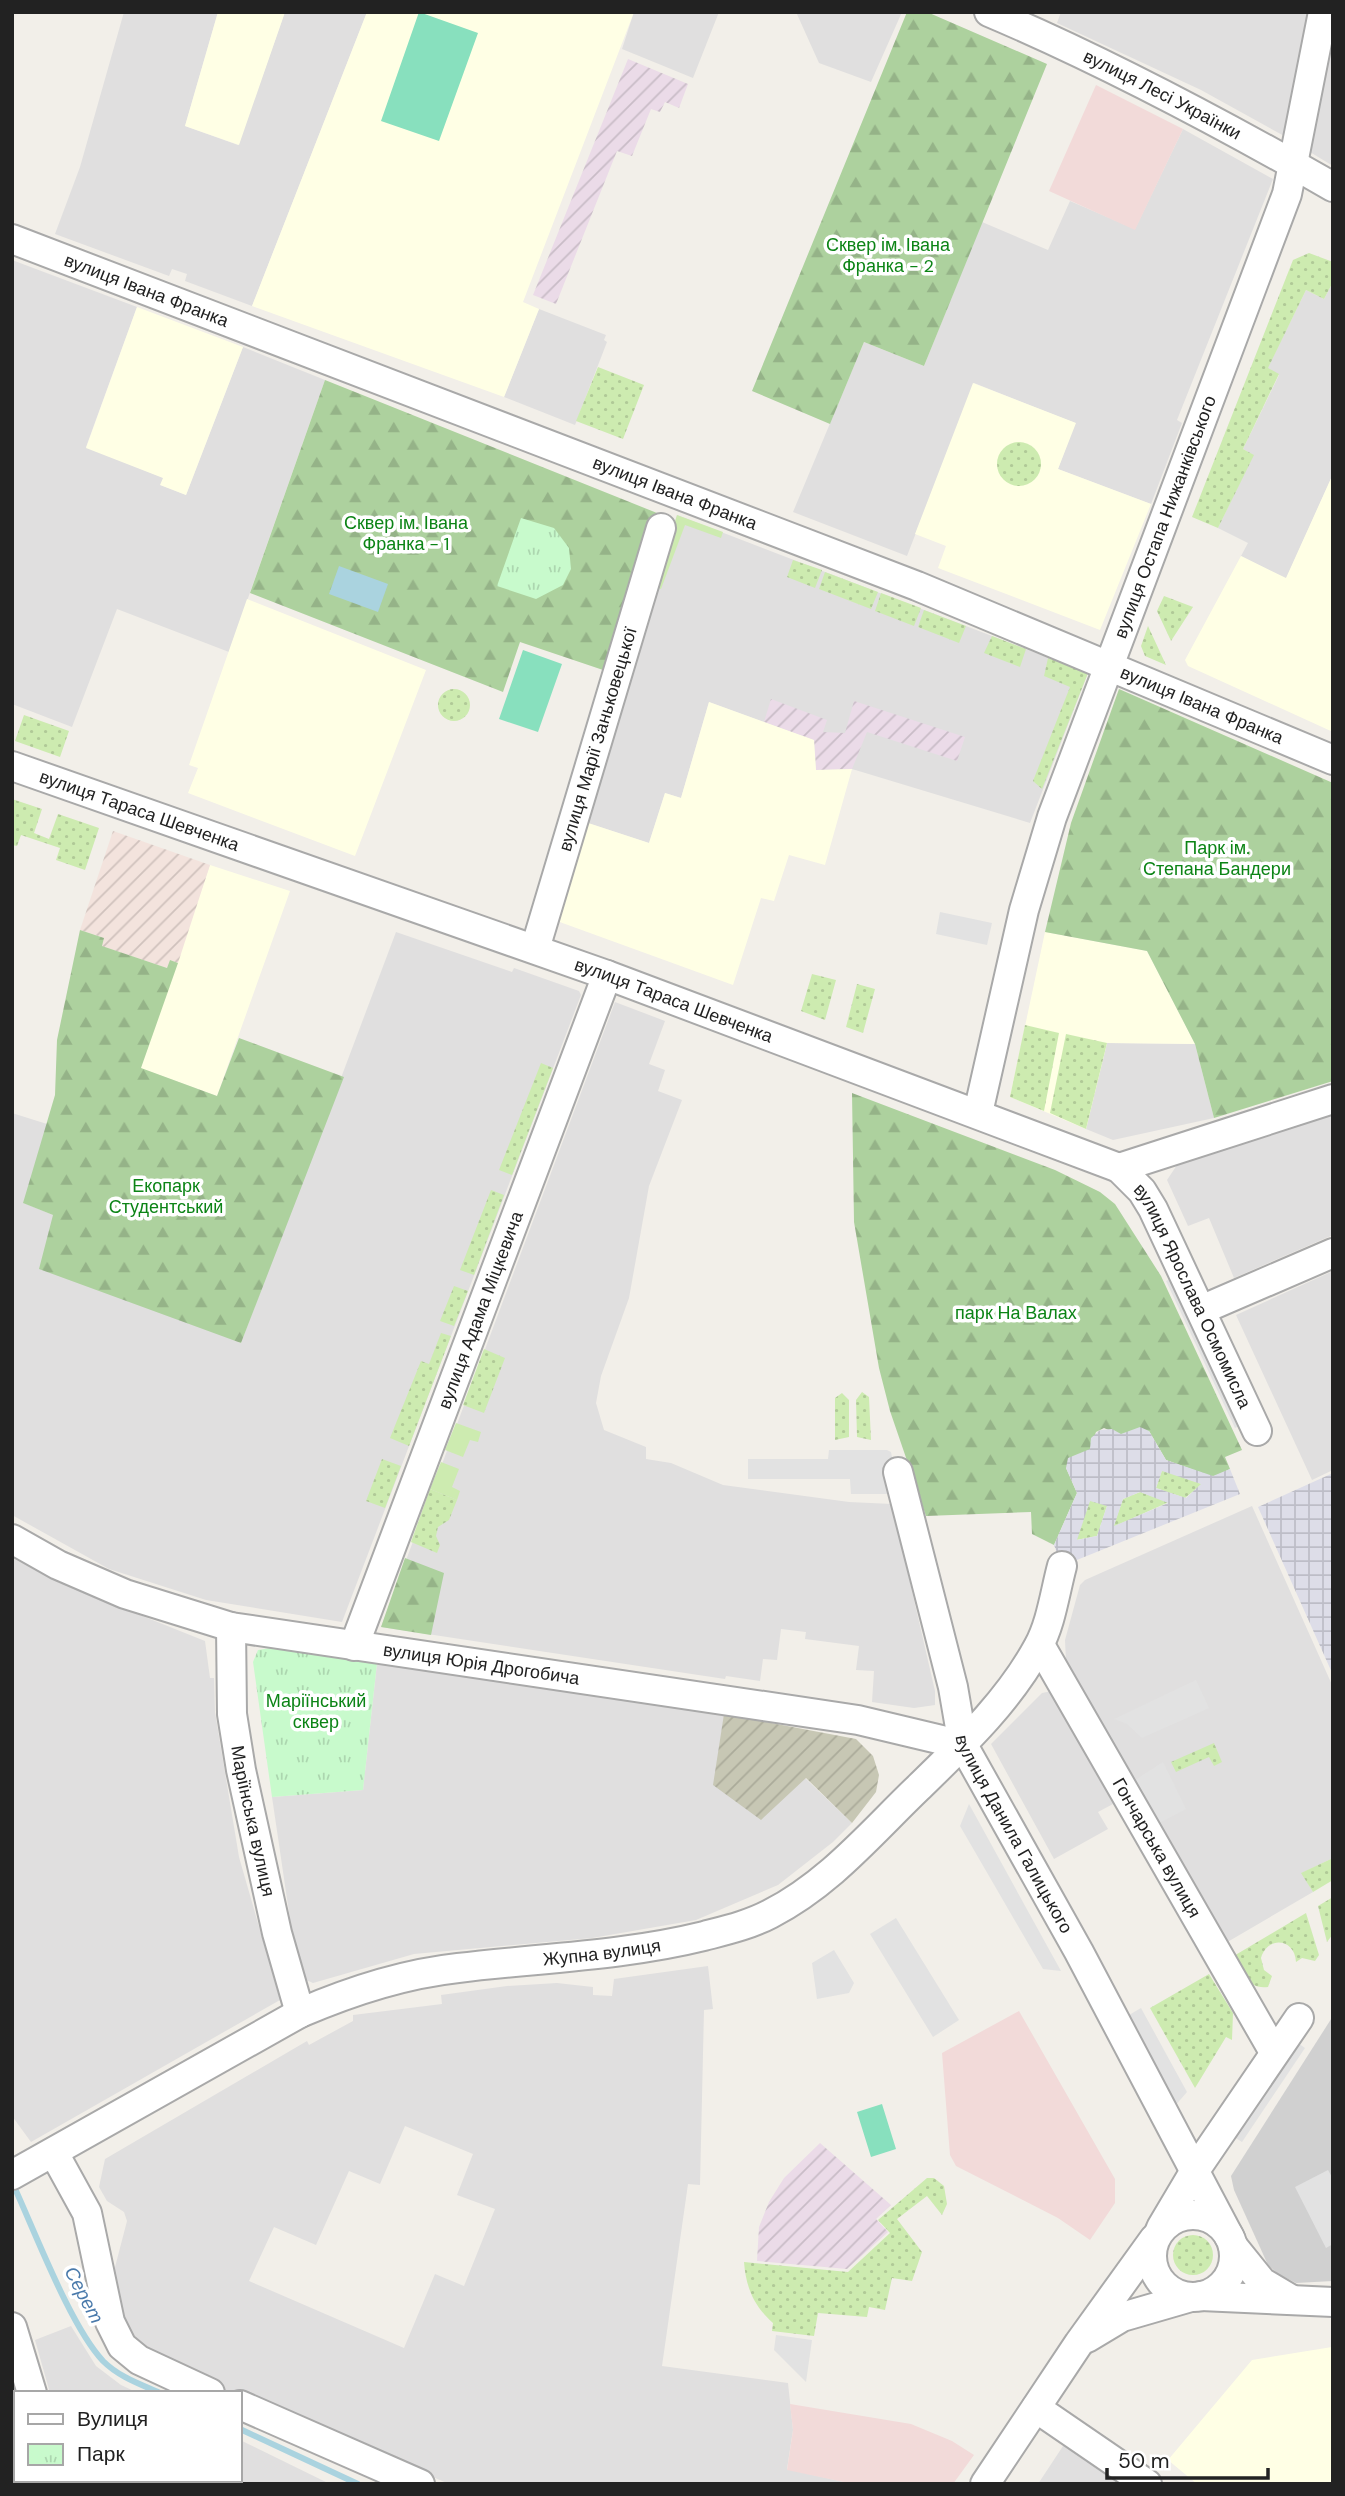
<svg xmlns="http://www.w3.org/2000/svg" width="1345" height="2496" font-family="'DM Sans',sans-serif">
	<defs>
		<pattern id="industrial-furrows" width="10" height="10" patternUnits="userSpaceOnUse" patternTransform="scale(1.75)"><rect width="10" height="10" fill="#ebdbe8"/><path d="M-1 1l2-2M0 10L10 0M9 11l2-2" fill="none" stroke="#c9bcc7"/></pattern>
		<pattern id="military-furrows" width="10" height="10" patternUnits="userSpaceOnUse" patternTransform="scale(1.75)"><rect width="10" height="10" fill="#f3e3dd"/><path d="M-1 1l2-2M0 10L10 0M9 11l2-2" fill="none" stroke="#d0c2bd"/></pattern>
		<pattern id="construction-furrows" width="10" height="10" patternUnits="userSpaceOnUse" patternTransform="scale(1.75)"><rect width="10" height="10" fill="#c7c7b4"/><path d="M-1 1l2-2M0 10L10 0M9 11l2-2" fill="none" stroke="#abab9a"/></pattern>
		<pattern id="grass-dots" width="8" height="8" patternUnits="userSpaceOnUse" patternTransform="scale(1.75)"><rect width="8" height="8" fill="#cdebb0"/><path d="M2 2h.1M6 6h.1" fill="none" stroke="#b0c997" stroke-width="1.8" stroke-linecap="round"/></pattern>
		<pattern id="forest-firs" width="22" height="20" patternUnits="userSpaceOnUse" patternTransform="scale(1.75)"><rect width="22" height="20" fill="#add19e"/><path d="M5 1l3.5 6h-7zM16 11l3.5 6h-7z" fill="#95b388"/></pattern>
		<pattern id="park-tufts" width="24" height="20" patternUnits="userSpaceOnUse" patternTransform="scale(1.75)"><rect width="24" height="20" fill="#c8facc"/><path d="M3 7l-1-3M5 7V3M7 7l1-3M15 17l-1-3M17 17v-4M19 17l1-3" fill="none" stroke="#acd6af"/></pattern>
		<pattern id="plaza-grid" width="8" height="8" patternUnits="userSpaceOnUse" patternTransform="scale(1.75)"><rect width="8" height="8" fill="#dddde8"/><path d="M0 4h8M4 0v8" fill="none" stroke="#bdbdc7"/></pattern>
	</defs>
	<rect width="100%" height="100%" fill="#f2efe9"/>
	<path fill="#e0dfdf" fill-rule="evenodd" d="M124,12H218L185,126L238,145L285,12H367L252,306L185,281L187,274L172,269L169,276L55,234L80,167Z
		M634,12H719L693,78L622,49Z
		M796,12H902L871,82L819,63Z
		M1061,12H1310L1286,137L1201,90L1057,23Z
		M1333,35V166L1310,152Z
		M1183,129L1273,179L1177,420L1182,423L1151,504L1058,469L1075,423L974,383L907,556L793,512L864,342L924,366L982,222L1048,250L1070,201L1135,229Z
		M12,260L137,307L86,447L164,478L161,485L186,495L243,347L325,380L229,652L117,609L72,727L12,704Z
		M1333,282V474L1286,579L1241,556L1248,543L1218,528L1253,455L1243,449L1279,375L1267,369L1306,290L1324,299Z
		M539,309L606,335L604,340L607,342L575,425L504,397Z
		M677,515L1088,673L1030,823L852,769L816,770L814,740L709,702L681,798L665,793L649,843L585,822Z
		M396,932L512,972L514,968L579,991L581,995L342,1622L206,1600L109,1569L12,1515V1113L47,1124L24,1203L53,1215L241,1343Z
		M615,1002L665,1021L649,1064L665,1070L658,1091L682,1100L649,1186L629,1298L601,1376L596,1403L604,1430L646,1447V1459L671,1463L723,1485L849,1502L892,1504L935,1691V1705L914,1708L872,1702L874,1671L856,1670L859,1646L805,1639L806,1632L781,1629L777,1660L763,1659L760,1681L726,1676L725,1679L381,1627Z
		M1107,1043L1195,1044L1214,1118L1113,1140L1086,1129Z
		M1333,1115V1235L1234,1278L1209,1218L1188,1226L1167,1180L1177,1165Z
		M1333,1271V1470L1312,1480L1236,1315Z
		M1252,1506L1333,1687V1858L1302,1873L1313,1892L1224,1944L1082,1696L1066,1661L1065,1640L1080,1585L1085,1580Z
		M12,1558L90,1595L205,1641L210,1678H214L215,1712L239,1857L280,2000L31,2142L12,2116Z
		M377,1663L724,1714L805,1778L852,1823L833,1842L778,1885L696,1920L592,1938L414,1954L313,1983L306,1980L291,1926L272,1797L363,1790Z
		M1052,1691L1113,1804L1098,1812L1108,1829L1054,1859L991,1744L1042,1693Z
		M708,1966L713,2009L704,2010L700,2185L688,2184L662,2366L788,2383L793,2430L787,2469L853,2484H449L240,2393H233L143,2355L116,2306L114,2271L127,2221L124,2212L107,2201L99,2187L105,2159L307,2041L309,2045L353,2021V2015L442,2004L441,1995L507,1986L557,1983L593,1987V1995L612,1996L614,1979ZM405,2126L473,2154L457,2195L495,2209L464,2286L435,2274L404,2348L249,2281L274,2227L316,2245L349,2171L380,2184Z
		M71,2326L96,2366L121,2385L138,2393H50L35,2340Z
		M240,2440L330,2484H75L74,2480H240Z
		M1065,2443L1121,2484H1038Z"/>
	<path fill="#f2dad9" d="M1096,85L1183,129L1135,230L1049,191Z
		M1019,2011L1115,2179V2203L1090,2240L1058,2218L956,2166L950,2155L942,2053Z
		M790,2404L911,2424L952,2441L974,2455L953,2484H853L787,2470L793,2430Z"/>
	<path fill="url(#industrial-furrows)" d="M628,59L688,84L679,108L665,102L660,112L651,109L632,156L617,151L556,304L533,295Z
		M771,699L827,720L823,732L845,733L854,701L965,737L957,761L867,732L852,769L816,770L814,740L764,722Z
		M820,2143L891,2205L876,2219L888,2232L847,2269L757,2261L759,2227L769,2202L784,2178Z"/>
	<path fill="#ffffe5" d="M218,12H285L239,145L185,126Z
		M367,12H634L523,302L539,309L504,397L252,306Z
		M137,307L243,347L186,495L160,485L163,478L86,448Z
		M973,383L1076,423L1058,469L1151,504L1100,630L938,568L946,546L915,534Z
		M1333,474V732L1188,666L1185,660L1241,556L1286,578Z
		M247,599L426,670L355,856L188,793L198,768L189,765Z
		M709,702L814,740L816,770L852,769L825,865L789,855L774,901L761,898L733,985L557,921L585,822L649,843L665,793L681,798Z
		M210,865L290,891L217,1096L140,1068Z
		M1045,932L1147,951L1195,1044L1107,1043L1086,1129L1010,1097Z
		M1332,2347L1333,2484H1197L1168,2460L1252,2360Z"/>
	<path fill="#d0d0d0" d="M1333,2016V2281L1296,2283L1278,2274L1268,2265L1234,2190L1231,2176Z"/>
	<path fill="url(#military-furrows)" d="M113,831L210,865L178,963L170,960L167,968L101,946L104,938L80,930Z"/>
	<path fill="url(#construction-furrows)" d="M724,1714L856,1739L873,1756L879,1775L876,1792L852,1823L806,1778L761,1820L713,1785Z"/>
	<path fill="url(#grass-dots)" d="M1309,253L1333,262V282L1324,299L1306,290L1268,368L1279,374L1243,449L1254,455L1218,528L1192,517L1293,260Z
		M598,367L644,385L623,439L576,421Z
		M997 464a22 22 0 1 1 44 0a22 22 0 1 1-44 0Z
		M793,560L822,570L815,588L787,577Z
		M825,572L878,592L871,609L819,589Z
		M881,593L921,608L914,626L875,611Z
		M1164,596L1193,607L1171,641L1157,611Z
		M924,610L966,626L959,643L918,627Z
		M1148,626L1166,665L1145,656L1141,646Z
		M992,636L1026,649L1020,667L984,653Z
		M1048,658L1088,673L1042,789L1033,781L1070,687L1044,676Z
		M438 705a16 16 0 1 1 32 0a16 16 0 1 1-32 0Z
		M24,715L69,731L60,757L15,741Z
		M12,799L42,809L34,833L49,839L58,814L99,828L85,870L56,860L60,848L21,835L17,846L12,845Z
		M812,974L836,980L825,1020L801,1011Z
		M857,984L875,989L863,1033L846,1027Z
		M1025,1025L1059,1033L1044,1111L1010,1097Z
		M1066,1034L1107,1043L1086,1129L1050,1113Z
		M541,1063L553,1068L512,1175L499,1170Z
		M491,1190L504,1195L474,1275L460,1270Z
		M454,1286L468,1291L454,1326L440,1321Z
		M441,1333L451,1336L409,1446L390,1438L421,1361L429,1364Z
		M484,1349L505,1358L484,1413L463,1405Z
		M862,1392L869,1397L871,1440L857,1437L856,1400Z
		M842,1393L849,1400V1437L835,1440V1398Z
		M382,1459L401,1466L385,1508L366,1501Z
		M1162,1470L1202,1484L1185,1498L1156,1488Z
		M430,1489L457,1500L449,1520L438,1527L436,1536L440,1545L437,1553L411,1542Z
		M1140,1492L1169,1502L1113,1527L1123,1499Z
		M1090,1500L1107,1506L1097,1536L1076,1540Z
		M1214,1743L1222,1762L1214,1766L1209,1757L1176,1772L1171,1762Z
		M1333,1858V1880L1313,1892L1301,1873Z
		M1333,1897V1934L1327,1942L1318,1906Z
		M1306,1913L1319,1955L1315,1961L1302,1958L1296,1962C1295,1939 1268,1935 1261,1958L1264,1970L1272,1976L1268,1987C1248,1990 1241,1971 1232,1957Z
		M1209,1974L1233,2013L1232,2040L1226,2037L1195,2088L1150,2008Z
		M927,2178H934L944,2186L947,2204L942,2215L927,2196L897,2219L922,2252L912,2281L892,2278L885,2310L869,2307L867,2317L818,2313L814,2336L772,2331L773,2323C754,2306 746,2288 744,2262L848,2272L890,2233L878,2220Z
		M1173 2255a20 20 0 1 1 40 0a20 20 0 1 1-40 0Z"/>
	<path fill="url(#forest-firs)" d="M907,12H927L1047,64L924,366L864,342L830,424L752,391Z
		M325,380L657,513L606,671L520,642L503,692L250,593Z
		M1119,689L1333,783V1081L1214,1118L1195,1044L1147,951L1045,932L1071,823Z
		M80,930L104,938L102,946L167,968L170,960L178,963L141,1068L217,1096L239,1038L344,1077L241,1343L39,1269L53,1215L23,1203L55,1095L57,1040Z
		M852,1093L1055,1170L1100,1192L1115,1204L1161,1276L1242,1450L1225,1457L1230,1469L1213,1477L1166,1460L1149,1431L1120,1435L1104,1428L1096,1432L1090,1449L1066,1468L1077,1493L1054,1545L1032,1534L1031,1512L926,1516L890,1411L879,1368L854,1222Z
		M405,1558L444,1573L431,1635L381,1627Z"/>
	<path fill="url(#park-tufts)" d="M521,518L554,528L569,548L571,569L563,585L536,599L497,586Z
		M276,1647L377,1663L363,1790L272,1797L253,1662L258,1650Z"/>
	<path fill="#cdebb0" d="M677,515L723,532L721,538L685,525L661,589L655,587Z
		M456,1423L481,1432L478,1442L470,1440L463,1457L445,1450Z
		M441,1462L459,1469L452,1487L460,1491L457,1500L430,1489Z"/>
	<path fill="#88e0be" d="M419,12L478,33L439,141L381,121Z
		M523,650L562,664L538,732L499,719Z
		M882,2104L896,2149L871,2157L857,2112Z"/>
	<path fill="#e2e2e2" d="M940,912L992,923L987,945L936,934Z
		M1178,1275L1247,1422L1235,1428L1166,1281Z
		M829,1450H887L891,1452L899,1494H851L850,1479H748V1459H828Z
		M1196,1680L1209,1708L1142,1738L1127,1724L1114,1719Z
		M1163,1762L1186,1809L1146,1830L1121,1789Z
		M969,1804L1040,1933L1061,1971L1043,1969L960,1826Z
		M896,1918L959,2020L933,2037L870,1934Z
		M834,1950L854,1983L849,1993L817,1999L812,1963Z
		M1141,2008L1187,2092L1167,2115L1117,2022Z
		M1291,2038L1305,2048L1242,2142L1228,2133Z
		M1328,2170L1333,2179V2244L1326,2248L1295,2187Z
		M776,2335L812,2340L806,2382L774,2350Z
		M12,2388L16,2400V2480H40L42,2484H12Z"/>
	<path fill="url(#plaza-grid)" fill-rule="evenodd" d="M1140,1427L1149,1431L1166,1460L1213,1476L1230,1469L1240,1494L1062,1566L1054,1545L1077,1493L1066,1468L1068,1458L1090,1449L1091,1438L1100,1430L1112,1429L1121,1434ZM1162,1471L1201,1484L1186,1498L1156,1488ZM1140,1492L1168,1503L1114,1526L1123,1499ZM1090,1501L1107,1506L1097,1536L1077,1540Z
		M1333,1473V1675L1258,1507Z"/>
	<path fill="#aad3df" d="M339,566L388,584L378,612L329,594Z"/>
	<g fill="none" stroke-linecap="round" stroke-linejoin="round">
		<path stroke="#aad3df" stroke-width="6" d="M12,2182C34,2229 70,2326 103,2361C119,2377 140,2384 160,2393
			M240,2429L358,2484"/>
		<defs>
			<g id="minor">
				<path id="s1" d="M989,12C1107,62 1221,123 1333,187"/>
				<path id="s2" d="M12,239L917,586L1333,760"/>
				<path id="s3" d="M12,766L607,975L1119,1168L1333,1099"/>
				<path id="s4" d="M535,949L661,528"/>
				<path id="s5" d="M978,1113L1024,910L1052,817L1287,194L1323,12"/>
				<path id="s6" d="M1119,1168L1142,1191L1153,1209L1257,1431"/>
				<path d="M1201,1310L1333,1253"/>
				<path id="s7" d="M898,1472L953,1687L963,1745L1079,1952L1230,2238"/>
				<path id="s8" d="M12,1539L58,1565L125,1594L231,1627L858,1720L963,1745"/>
				<path id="s9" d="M231,1627L232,1714L241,1770L277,1933L300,2013"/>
				<path id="s10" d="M1040,1645L1274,2052"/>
				<path id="s11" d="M354,1646L607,975"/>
				<path d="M54,2153L87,2213L110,2322L122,2346L139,2360L210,2393"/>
				<path id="s12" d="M12,2175L300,2013C351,1991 403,1974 458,1968C540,1958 623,1956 704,1936C727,1930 749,1925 770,1914C830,1883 870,1834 918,1788C962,1745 1008,1702 1038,1647C1051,1624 1055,1592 1062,1566"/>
				<circle cx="1193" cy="2256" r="41"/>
				<path d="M1161,2228L1196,2169L1299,2018"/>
				<path d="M1233,2246L1262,2282L1289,2298"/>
				<path d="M1201,2296L1333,2302"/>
				<path d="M12,2327L32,2393"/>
				<path d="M1087,2338L1122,2317L1191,2297"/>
				<path d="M240,2405L420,2484"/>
				<path d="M1036,2408L1147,2484"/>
				<path d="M57,2480L58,2484"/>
				<path d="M985,2484L1079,2343L1154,2239"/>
			</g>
		</defs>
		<use href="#minor" stroke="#a9a9a9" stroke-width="32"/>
		<use href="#minor" stroke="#fff" stroke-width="28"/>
	</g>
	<g text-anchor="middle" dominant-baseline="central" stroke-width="7" stroke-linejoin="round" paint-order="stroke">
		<g font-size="18" fill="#222" stroke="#fff">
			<text stroke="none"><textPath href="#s1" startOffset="192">вулиця Лесі Українки</textPath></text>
			<text stroke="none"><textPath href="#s2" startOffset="144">вулиця Івана Франка</textPath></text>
			<text stroke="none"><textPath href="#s2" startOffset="710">вулиця Івана Франка</textPath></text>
			<text stroke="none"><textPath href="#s5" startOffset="626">вулиця Остапа Нижанківського</textPath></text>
			<text stroke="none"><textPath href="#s2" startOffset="1278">вулиця Івана Франка</textPath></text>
			<text stroke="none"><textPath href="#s4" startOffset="219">вулиця Марії Заньковецької</textPath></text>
			<text stroke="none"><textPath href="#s3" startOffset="135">вулиця Тараса Шевченка</textPath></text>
			<text stroke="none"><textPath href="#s3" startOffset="702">вулиця Тараса Шевченка</textPath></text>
			<text stroke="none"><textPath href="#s6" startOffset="149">вулиця Ярослава Осмомисла</textPath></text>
			<text stroke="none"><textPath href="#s11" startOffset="359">вулиця Адама Міцкевича</textPath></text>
			<text stroke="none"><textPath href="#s8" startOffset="490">вулиця Юрія Дрогобича</textPath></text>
			<text stroke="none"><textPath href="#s9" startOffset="196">Маріїнська вулиця</textPath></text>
			<text stroke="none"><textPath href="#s7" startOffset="383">вулиця Данила Галицького</textPath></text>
			<text stroke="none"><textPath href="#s10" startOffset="234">Гончарська вулиця</textPath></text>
			<text stroke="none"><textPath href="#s12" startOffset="640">Жупна вулиця</textPath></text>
		</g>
		<g font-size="18" fill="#0c8416" stroke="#fff">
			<text x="888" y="245">Сквер ім. Івана<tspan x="888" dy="21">Франка - 2</tspan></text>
			<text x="406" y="523">Сквер ім. Івана<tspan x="406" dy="21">Франка - 1</tspan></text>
			<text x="1217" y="848">Парк ім.<tspan x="1217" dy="21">Степана Бандери</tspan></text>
			<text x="166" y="1186">Екопарк<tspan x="166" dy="21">Студентський</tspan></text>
			<text x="1016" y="1313">парк На Валах</text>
			<text x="316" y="1701">Маріїнський<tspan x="316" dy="21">сквер</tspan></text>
		</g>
		<g font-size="19" font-style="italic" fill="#4a7aab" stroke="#fff">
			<text transform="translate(84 2295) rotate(62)">Серет</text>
		</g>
	</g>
	<rect width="1345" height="2496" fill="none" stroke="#222222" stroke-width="28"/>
	<rect x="14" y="2391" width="228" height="91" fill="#ffffff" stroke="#a7a7a7" stroke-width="2"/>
	<rect x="28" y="2414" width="35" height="10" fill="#ffffff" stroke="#a7a7a7" stroke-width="2"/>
	<text x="77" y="2426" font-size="21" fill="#222222">Вулиця</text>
	<rect x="28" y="2444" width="35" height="21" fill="url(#park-tufts)" stroke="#a7a7a7" stroke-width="2"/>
	<text x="77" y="2461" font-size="21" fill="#222222">Парк</text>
	<path d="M1107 2468v10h161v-10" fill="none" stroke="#222222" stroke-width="3.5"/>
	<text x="1118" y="2468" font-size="21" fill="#222222" stroke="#ffffff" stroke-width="5" paint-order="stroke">50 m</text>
</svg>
